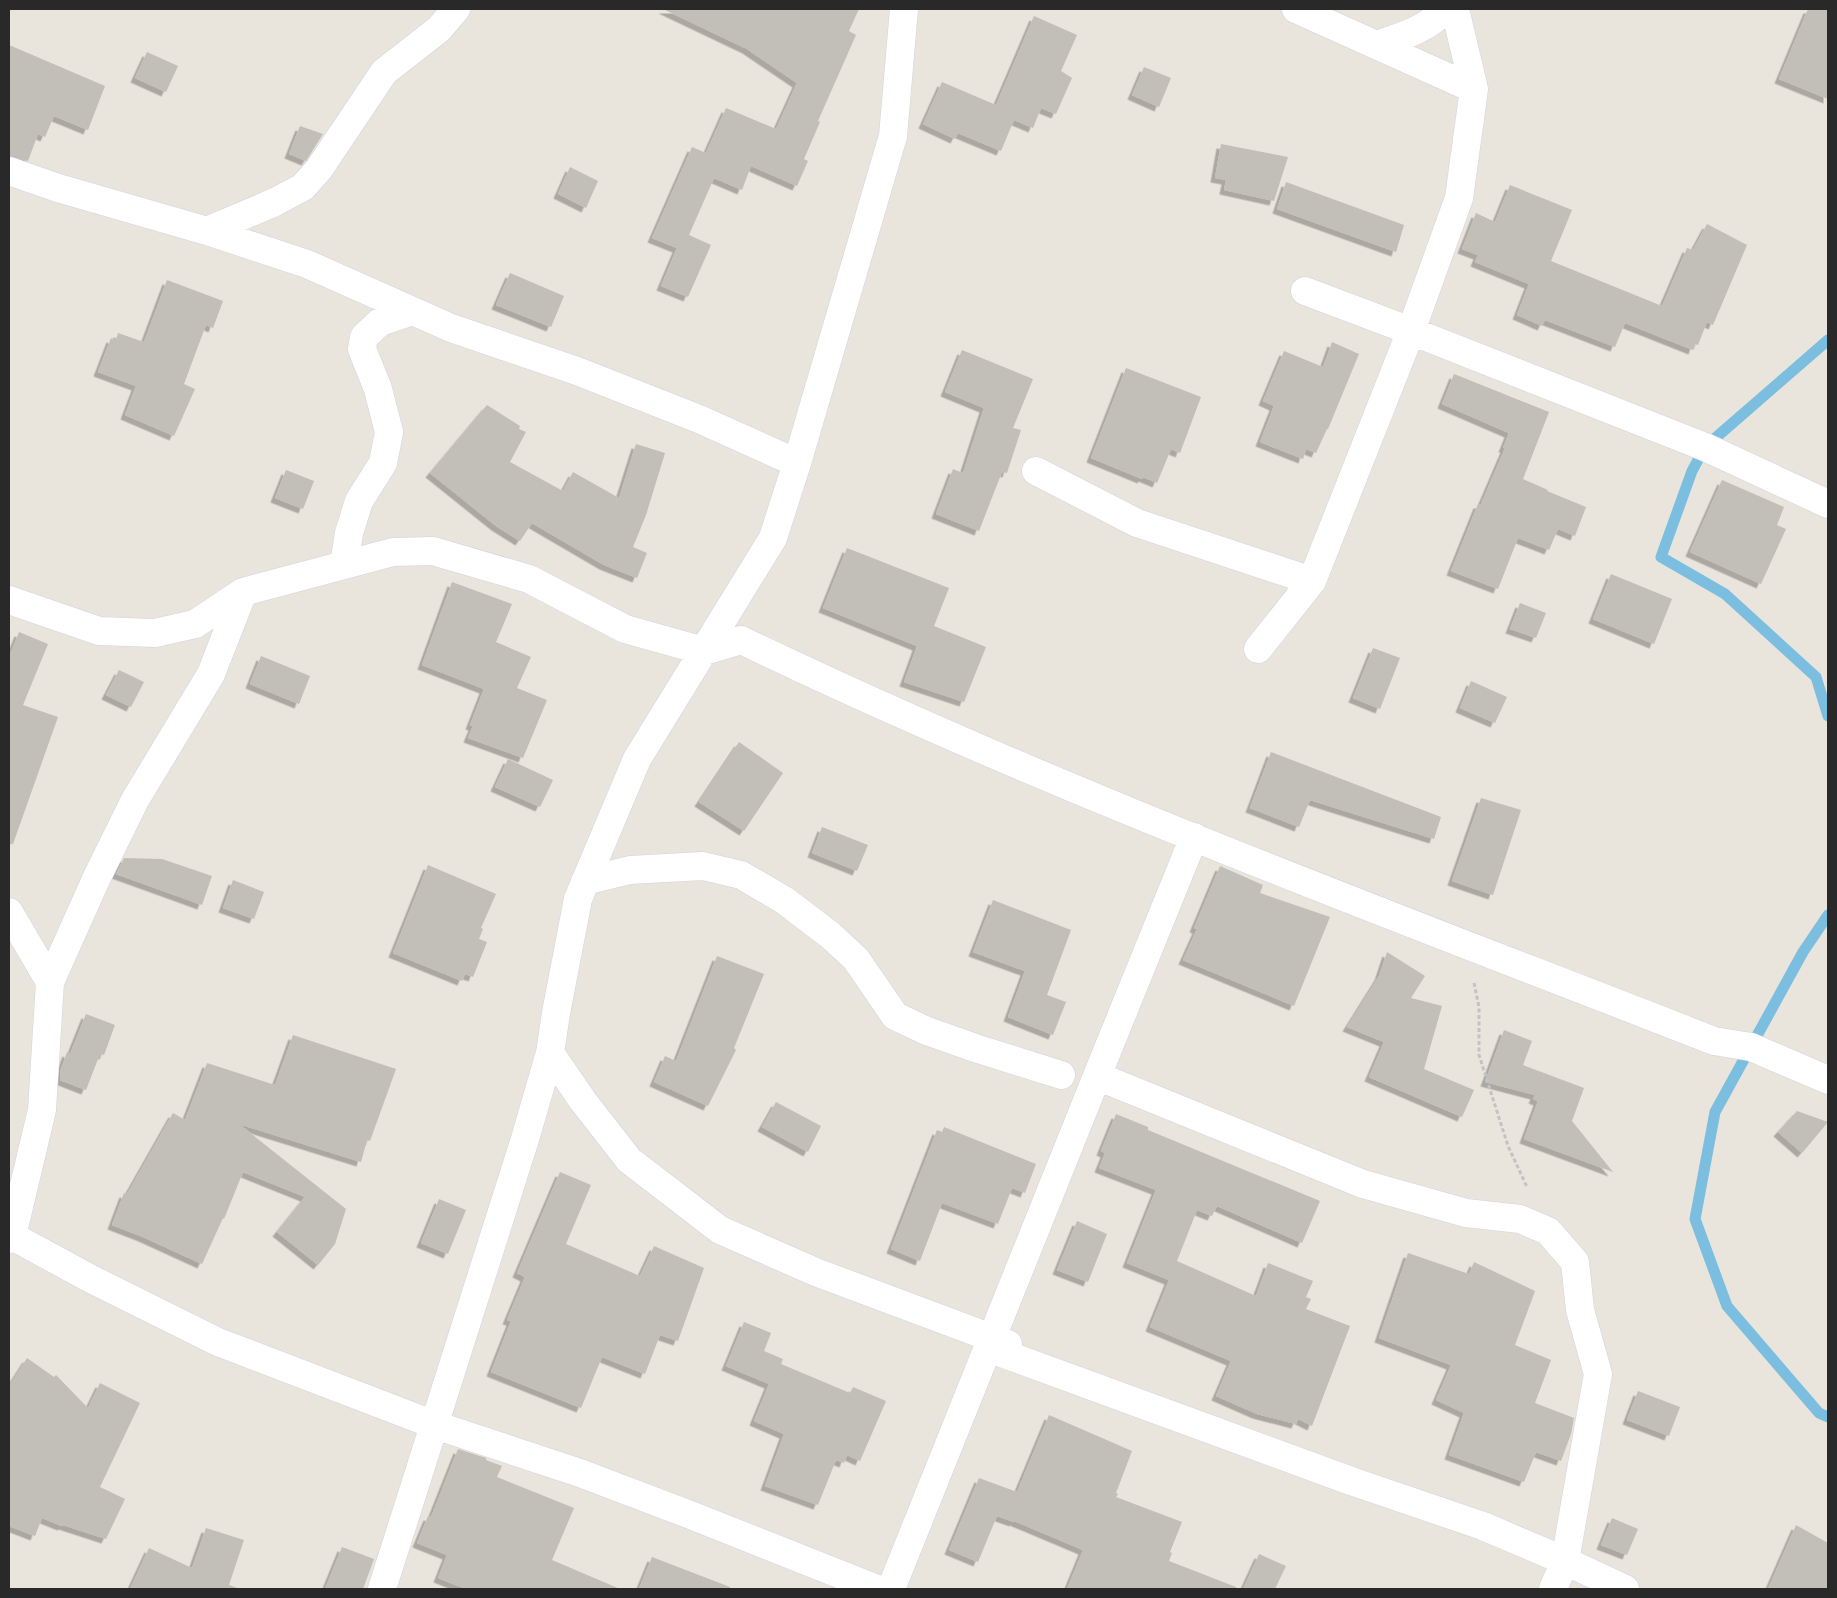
<svg xmlns="http://www.w3.org/2000/svg" width="1837" height="1598" font-family="Poppins,sans-serif">
	<defs>
		<filter id="shadow"><feDropShadow dx="-4.5" dy="4.5" stdDeviation="0" flood-color="#0004"/></filter>
	</defs>
	<rect width="100%" height="100%" fill="#e9e4dc"/>
	<g fill="none" stroke-linecap="round" stroke-linejoin="round">
		<path stroke="#7bbedf" stroke-width="11" d="M1828,340L1705,447L1692,471L1661,557L1725,594L1816,677L1828,716
			M1828,915L1803,952L1715,1112L1695,1219L1727,1306L1819,1413L1828,1417"/>
	</g>
	<path fill="#c2beb8" filter="url(#shadow)" d="M663,9H859L849,31L856,35L818,121L820,122L804,159L808,161L797,186L751,166L742,190L714,178L689,235L711,245L688,297L661,286L677,248L652,238L692,147L706,153L726,108L776,129L797,83L747,49Z
		M1808,9H1828V99L1779,79Z
		M1034,16L1077,35L1061,71L1072,78L1056,114L1041,108L1033,128L1014,120L1001,151L958,133L955,139L923,124L942,82L996,105Z
		M9,45L105,86L88,130L54,116L45,137L38,134L28,161L9,156Z
		M147,52L178,66L166,92L135,78Z
		M1144,67L1171,78L1159,107L1132,95Z
		M300,126L323,134L306,161L289,154Z
		M1221,144L1288,157L1274,201L1224,190L1226,180L1215,178Z
		M570,167L598,181L586,208L558,194Z
		M1286,182L1404,225L1396,252L1277,209Z
		M1510,185L1572,210L1551,261L1662,306L1687,248L1693,250L1707,224L1747,245L1713,325L1707,322L1698,345L1695,344L1693,350L1625,323L1615,347L1545,320L1542,326L1517,315L1529,284L1475,262L1478,255L1462,249L1476,213L1495,222Z
		M510,273L564,296L551,327L496,305Z
		M167,280L223,301L213,328L206,325L184,384L195,389L174,436L125,415L136,386L98,372L111,338L116,340L118,333L144,342Z
		M1332,342L1359,354L1328,429H1327L1316,453L1306,449L1303,459L1260,442L1274,406L1263,401L1284,351L1323,367Z
		M962,350L1033,379L1013,428L1021,430L1007,473L1002,472L979,531L936,514L953,469L963,473L984,408L945,392Z
		M1126,368L1201,397L1180,453L1171,449L1157,483L1143,477L1142,479L1091,458Z
		M1454,374L1549,412L1523,479L1548,490L1547,491L1586,507L1575,536L1558,529L1549,550L1518,538L1498,589L1451,571L1478,504H1481L1505,448H1503L1509,433L1442,404Z
		M487,405L520,426L519,429L526,432L510,462L563,491L573,472L619,498L636,444L665,453L646,515L633,547L647,553L637,578L604,565L532,523L520,541L496,526L430,473Z
		M286,470L314,481L303,509L275,498Z
		M1722,480L1784,507L1777,525L1786,529L1761,584L1690,552Z
		M847,548L949,588L934,626L986,647L964,702L904,682L917,646L823,608Z
		M1611,574L1672,599L1654,644L1593,619Z
		M452,582L512,604L496,642L531,657L517,688L547,700L523,758L468,738L473,726L470,725L484,689L422,665Z
		M1520,603L1546,613L1536,638L1510,629Z
		M19,632L48,644L23,705L58,717L13,844H9V657Z
		M1373,648L1400,658L1380,709L1353,698Z
		M261,656L310,676L299,704L250,684Z
		M119,670L144,682L131,707L106,695Z
		M1471,681L1507,697L1495,723L1460,708Z
		M739,742L783,773L744,831L699,802Z
		M1271,752L1441,817L1434,839L1310,800L1299,827L1250,808Z
		M508,759L553,780L540,807L495,787Z
		M1481,798L1521,810L1493,895L1452,881Z
		M822,827L868,845L857,871L812,853Z
		M124,858L162,859L212,876L202,905L116,874Z
		M428,865L496,894L481,928L483,929L479,939L487,942L473,977L465,974L462,981L393,953Z
		M1220,866L1263,885L1260,893L1330,917L1294,1006L1183,960L1197,929L1194,928Z
		M233,880L264,892L254,919L223,908Z
		M993,900L1071,930L1047,995L1066,1002L1053,1035L1008,1017L1025,971L973,952Z
		M1387,952L1425,976L1411,998L1442,1006L1424,1069L1474,1090L1462,1117L1369,1077L1384,1042L1347,1027L1379,976Z
		M717,956L764,974L734,1048L736,1050L708,1106L654,1082L665,1056L676,1061Z
		M86,1014L115,1025L104,1055L100,1054L86,1090L60,1080V1072L67,1052L70,1054Z
		M1504,1030L1532,1041L1523,1065L1584,1088L1572,1121L1613,1172L1524,1139L1538,1101L1533,1099L1535,1095L1485,1082Z
		M293,1035L396,1069L370,1141L367,1140L361,1162L239,1124L346,1209L335,1244L318,1265L277,1232L305,1197L243,1172L224,1219L223,1218L202,1264L143,1237L112,1225L124,1193L127,1194L173,1113L185,1120L207,1063L275,1085Z
		M776,1102L821,1126L808,1152L762,1127Z
		M1797,1111L1828,1122L1802,1153L1778,1132Z
		M1116,1114L1148,1127V1130L1320,1201L1302,1243L1217,1206L1212,1216L1197,1210L1177,1261L1256,1296L1268,1263L1313,1281L1306,1297L1311,1299L1306,1309L1350,1326L1312,1426L1298,1419L1296,1424L1257,1414L1216,1396L1231,1361L1150,1327L1169,1280L1127,1263L1156,1190L1099,1168L1105,1153L1101,1151Z
		M944,1127L1036,1164L1025,1193L1012,1188L998,1224L942,1203L920,1261L891,1249L937,1130L942,1132Z
		M560,1172L591,1185L566,1244L640,1276L654,1246L704,1268L678,1341L660,1335L645,1374L602,1357L581,1408L491,1372L511,1321L507,1320L525,1277L517,1273Z
		M439,1199L466,1210L448,1254L421,1243Z
		M1077,1221L1107,1234L1088,1282L1057,1270Z
		M1408,1253L1469,1274L1474,1262L1535,1291L1515,1345L1551,1360L1535,1403L1574,1418L1571,1434L1561,1461L1536,1452L1524,1482L1449,1455L1464,1413L1436,1400L1451,1365L1379,1338Z
		M744,1322L771,1333L764,1351L783,1359L781,1364L850,1393L853,1387L886,1401L860,1461L847,1455L844,1463L836,1460L818,1505L765,1486L784,1434L754,1421L769,1384L726,1366Z
		M27,1358L54,1377L56,1375L88,1408L100,1383L140,1403L100,1487L125,1499L106,1539L63,1525L62,1526L42,1518L35,1536L9,1526V1386Z
		M1638,1391L1680,1407L1669,1436L1627,1420Z
		M1049,1415L1132,1451L1116,1493L1118,1494L1116,1497L1182,1522L1170,1552L1172,1553L1169,1561L1236,1587V1589H1067L1083,1550L1014,1521V1522L997,1516L978,1562L949,1550L979,1478L1017,1492Z
		M458,1449L486,1458V1460L502,1466L497,1477L574,1508L552,1560L620,1589H466L438,1578L447,1555L417,1543L428,1516L431,1517Z
		M1612,1518L1638,1529L1627,1555L1601,1545Z
		M1796,1525L1828,1543V1589H1768Z
		M206,1528L244,1540L229,1585L240,1589H130L149,1548L192,1568Z
		M342,1547L374,1559L363,1589H325Z
		M1259,1554L1286,1566L1275,1589H1243Z
		M652,1557L730,1587V1589H639Z"/>
	<g fill="none" stroke-linecap="round" stroke-linejoin="round">
		<defs>
			<path id="minor" d="M1296,9L1474,89
				M1376,45C1404,36 1425,30 1446,9
				M9,171L58,188L207,231L307,264L451,328L577,371L699,419L797,463
				M207,231L275,202L303,187L319,169L384,72L439,29L456,9
				M1305,291L1411,331L1705,447L1828,504
				M1036,471L1137,523L1312,581L1258,649
				M344,565L349,533L359,501L383,463L389,432L378,389L362,349L364,337L380,322L413,311
				M1312,581L1411,331L1459,198L1474,89L1455,9
				M9,600L99,631L155,633L195,624L243,592L393,552L433,551L529,579L625,629L704,651L741,640C1057,792 1387,913 1714,1041L1751,1047L1828,1080
				M585,881L630,870L703,866L741,875L784,900L830,935L856,959L895,1016L927,1031L978,1049L1061,1075
				M9,912L50,982L42,1110L12,1236L9,1239
				M50,982L97,877L135,800L211,674L243,592
				M550,1053L583,1101L629,1160L720,1230L818,1273L1008,1344
				M9,1227L12,1236L93,1280L218,1342L435,1425L580,1473L688,1514L877,1589
				M988,1348L1354,1482L1483,1526L1565,1561L1598,1374L1580,1310L1575,1262L1548,1231L1520,1219L1466,1213L1363,1184L1097,1076
				M382,1589L525,1139L550,1053L556,1013L578,899L637,759L773,538L797,463L893,136L904,9
				M891,1589L1097,1076L1194,837
				M1553,1589L1565,1561L1625,1589"/>
		</defs>
		<use href="#minor" stroke="#d2d3e0" stroke-width="29"/>
		<path stroke="#c3c3c3" stroke-width="3" stroke-dasharray="4 2.5" stroke-linecap="butt" d="M1474,983L1479,1007V1055L1508,1146L1527,1187"/>
		<use href="#minor" stroke="#fff" stroke-width="28"/>
	</g>
	<rect width="1837" height="1598" fill="none" stroke="#292929" stroke-width="20"/>
</svg>
